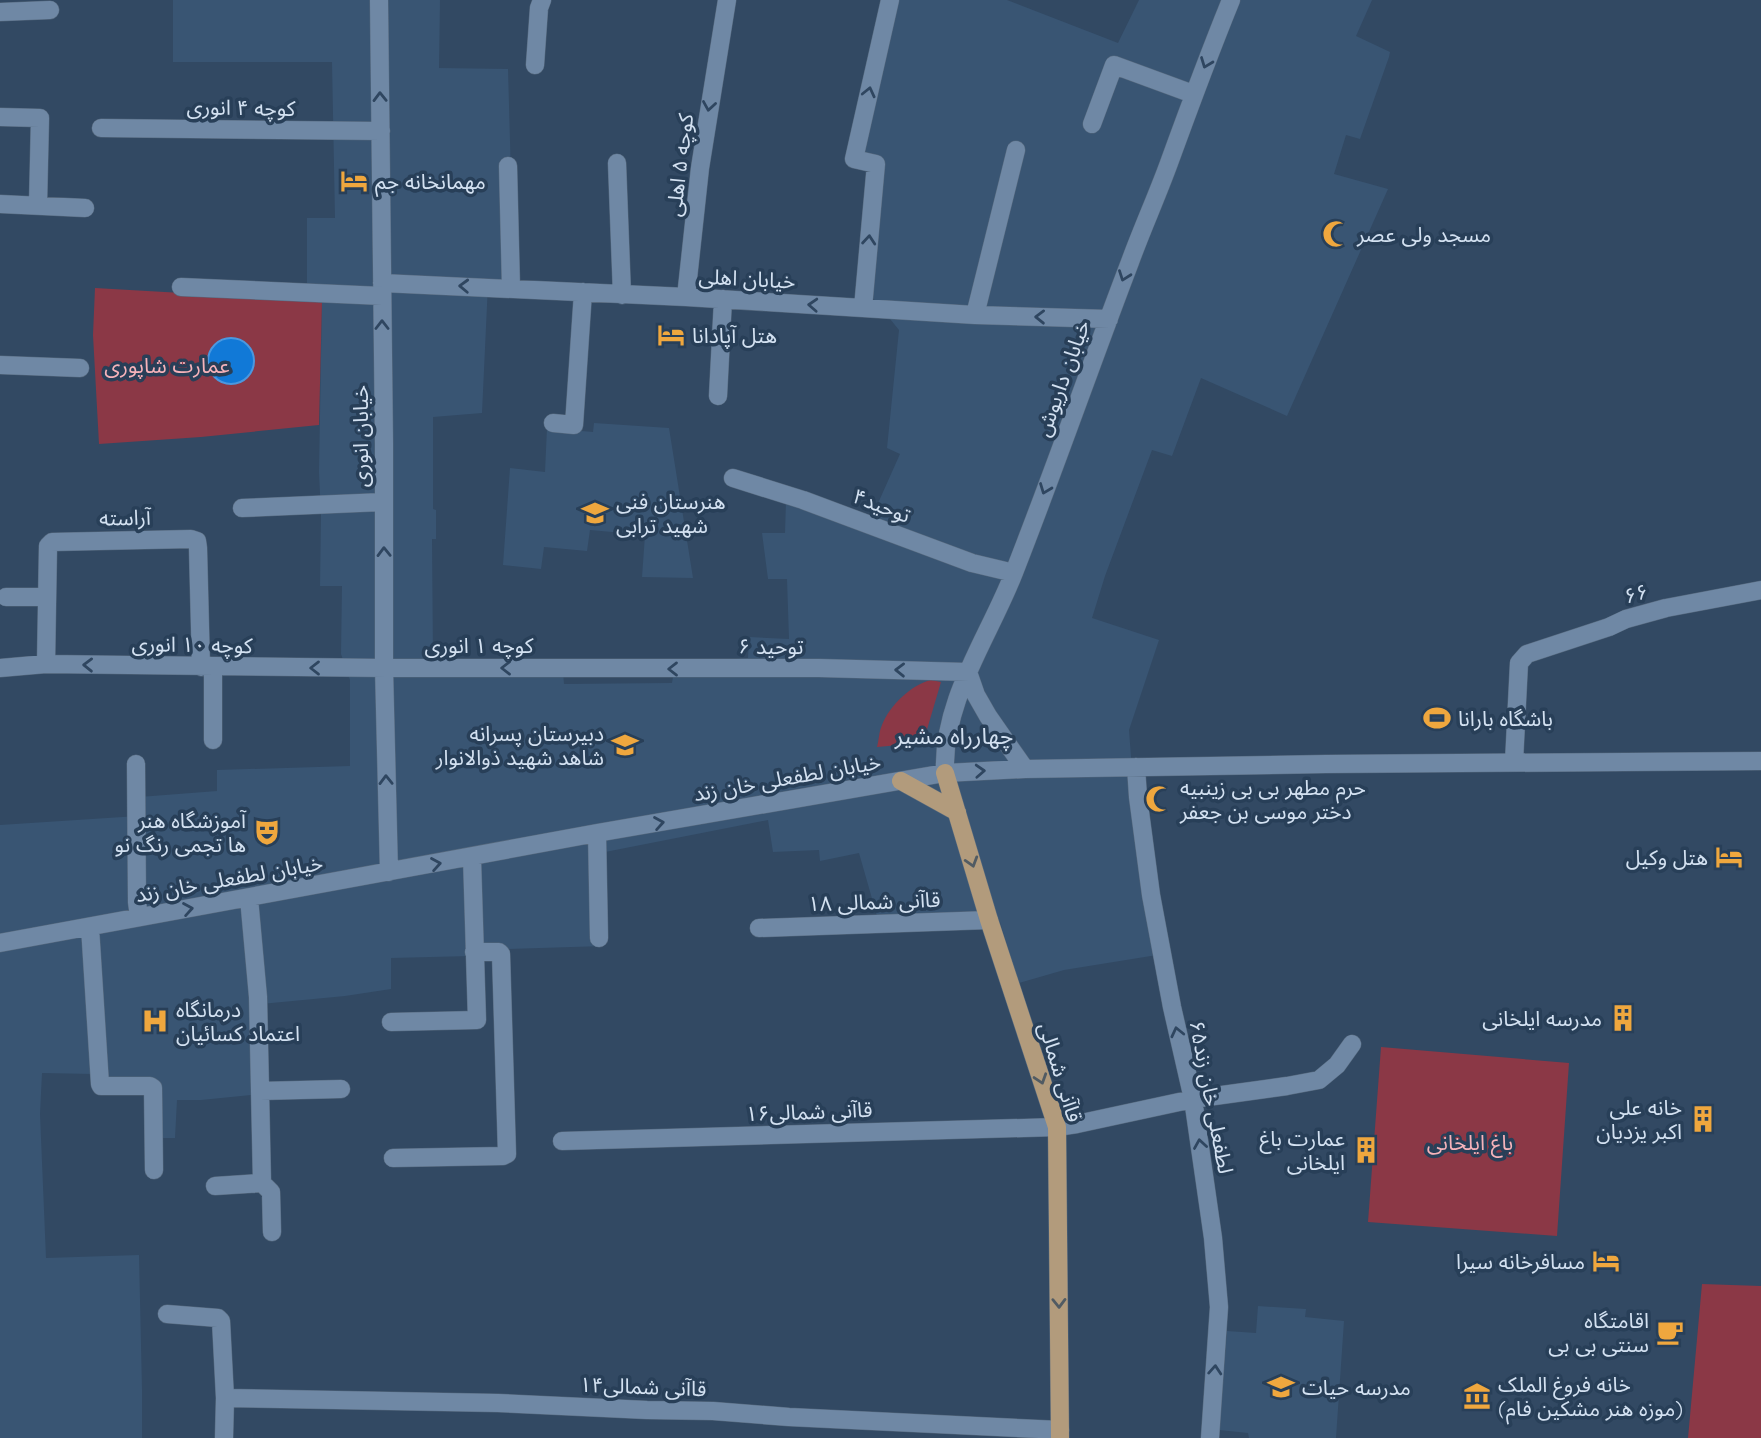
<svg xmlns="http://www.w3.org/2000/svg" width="1761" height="1438" font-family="Quicksand,'Noto Sans Arabic',sans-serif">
	<rect width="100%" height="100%" fill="#324963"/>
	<path fill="#395573" d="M173,0H440L439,68L508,69L514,285L488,284L482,413L433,417V509L436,510V539H432L433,659L563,672L564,684L672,683L675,664L748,658L749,637L789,639L787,579H768L762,533H785L786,501L871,519L900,454L887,448L899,330L868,292L879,169L852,164L893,0H1007L1118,43L1139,0H1372L1356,36L1390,52L1389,57L1360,139L1346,135L1334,174L1388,189L1287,416L1201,378L1172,456L1152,450L1105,576L1092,618L1159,640L1129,730L1134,796L1157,955L1064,970L1019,983L1000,922L879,927L877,916L859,853L820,861L819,850L773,852L768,820L600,853L604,946L507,949L471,956L391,958V989L345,996L261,1004V1094L201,1100H177L175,1138H155L154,1087L98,1088L94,1074L42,1073L40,1114L46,1258L139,1255L142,1389V1438H0V825L138,816L139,797L217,791V770L350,766V680L341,654L342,586H320L321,515L319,472L322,301L307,300V218H335L332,62H173Z
		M594,423L669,428L693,578L642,577L645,535L590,530L587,551L544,547L541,569L503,565L510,468L545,472L547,428L593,432Z
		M1258,1306L1306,1309L1305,1317L1344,1321L1336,1438H1249L1248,1433L1219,1430L1227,1331L1256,1333Z"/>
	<path fill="#8b3846" d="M95,288L322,301L319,425L201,437L99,444L93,335Z
		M931,680L941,682L923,743L877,747C879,740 879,731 882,725C890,705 911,685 931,680Z
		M1381,1047L1569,1063L1557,1236L1368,1222Z
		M1702,1284L1761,1286V1438H1688Z"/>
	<path fill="#1179d7" stroke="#4b98df" stroke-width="2" d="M208 361a23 23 0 1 1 46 0a23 23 0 1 1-46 0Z"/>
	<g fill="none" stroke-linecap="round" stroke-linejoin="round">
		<defs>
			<path id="minor" d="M379,0L384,443V668L389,872
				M0,12L50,10
				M535,65L539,8L542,0
				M0,117L40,118L38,205
				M1092,124L1114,65L1193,94
				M101,128L381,131
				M617,163L622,295
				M508,166L511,288
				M0,204L85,208
				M382,283L686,297L975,315L1109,319
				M181,287L382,296
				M686,297L700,168L727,0
				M863,308L876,164L854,159L890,0
				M975,315L1016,150
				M0,365L80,368
				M718,396L723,299
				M553,423L574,425L583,292
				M733,478L803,500L972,563L1014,573
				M242,508L383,502
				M6,597H47
				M46,664L48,546L52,542L191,539L197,541L198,548L201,667
				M0,668L46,664L384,668H819L968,672L976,695L988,716L1025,769
				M213,740V667
				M1514,762L1519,663L1527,654L1609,627L1626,619L1666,608L1761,590
				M136,764L137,902L139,917
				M1136,767L1138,797L1151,895L1172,1007L1193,1099L1213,1238L1219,1307L1210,1438
				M945,773C942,699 990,636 1015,570C1055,468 1091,364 1130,262C1142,229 1157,196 1169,163C1189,108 1209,54 1231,0
				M597,833L599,938
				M249,898L258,997L262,1183L271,1192L272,1232
				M90,927L100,1084L101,1086H150L153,1088L154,1170
				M759,928L989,920
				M0,943L597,833L945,773L1025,769L1326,764L1761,761
				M391,1022L477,1020L472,858
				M260,1091L341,1089
				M562,1141L1057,1127L1077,1124L1193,1099L1287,1086L1319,1080L1337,1065L1352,1044
				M393,1158L503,1156L507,1154L501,954L499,952H474
				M215,1186L262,1183
				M167,1314L218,1318L221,1321L225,1398L224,1438
				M225,1398L498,1403L647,1410L713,1411L789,1417L1060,1430"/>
			<path id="major" d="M945,773L989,920L1057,1127L1060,1438
				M901,781L957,812"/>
		</defs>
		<use href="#minor" stroke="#55687d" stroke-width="19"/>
		<use href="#major" stroke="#55687d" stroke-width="19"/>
		<use href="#minor" stroke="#6f88a5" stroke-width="18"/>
		<use href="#major" stroke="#b29b7c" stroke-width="18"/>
	</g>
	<defs><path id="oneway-chevron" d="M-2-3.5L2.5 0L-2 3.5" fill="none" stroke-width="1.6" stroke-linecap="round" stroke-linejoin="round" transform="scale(1.75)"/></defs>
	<g stroke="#2f4660">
		<use href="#oneway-chevron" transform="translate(1206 63) rotate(111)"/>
		<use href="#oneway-chevron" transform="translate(869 92) rotate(-77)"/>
		<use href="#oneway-chevron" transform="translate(380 97) rotate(-91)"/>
		<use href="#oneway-chevron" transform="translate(709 106) rotate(99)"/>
		<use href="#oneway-chevron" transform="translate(869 240) rotate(-85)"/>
		<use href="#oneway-chevron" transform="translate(1124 276) rotate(110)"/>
		<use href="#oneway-chevron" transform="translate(464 286) rotate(-178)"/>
		<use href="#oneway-chevron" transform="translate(813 305) rotate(-177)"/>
		<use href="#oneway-chevron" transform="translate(1040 317) rotate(-179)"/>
		<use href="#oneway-chevron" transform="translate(382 325) rotate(-90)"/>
		<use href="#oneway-chevron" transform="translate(1045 489) rotate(111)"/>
		<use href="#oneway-chevron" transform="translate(384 552) rotate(-91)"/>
		<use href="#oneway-chevron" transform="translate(88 665) rotate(-179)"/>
		<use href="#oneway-chevron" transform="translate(315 668) rotate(-180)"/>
		<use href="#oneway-chevron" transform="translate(506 668) rotate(-180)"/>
		<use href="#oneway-chevron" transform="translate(673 669) rotate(180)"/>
		<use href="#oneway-chevron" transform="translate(900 670) rotate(-179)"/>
		<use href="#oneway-chevron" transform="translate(980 771) rotate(-3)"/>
		<use href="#oneway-chevron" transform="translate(386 780) rotate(-91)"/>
		<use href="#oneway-chevron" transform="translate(659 823) rotate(-10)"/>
		<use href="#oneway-chevron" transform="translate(436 864) rotate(-10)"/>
		<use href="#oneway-chevron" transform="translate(188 909) rotate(-10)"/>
		<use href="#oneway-chevron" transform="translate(1177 1032) rotate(-103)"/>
		<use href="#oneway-chevron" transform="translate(1200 1144) rotate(-99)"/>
		<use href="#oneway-chevron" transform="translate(1215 1370) rotate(-86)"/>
	</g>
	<g stroke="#515b63">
		<use href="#oneway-chevron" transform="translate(972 862) rotate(73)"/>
		<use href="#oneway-chevron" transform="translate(1041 1079) rotate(72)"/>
		<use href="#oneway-chevron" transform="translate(1059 1303) rotate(89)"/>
	</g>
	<defs>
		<symbol id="hotel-bare" viewBox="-9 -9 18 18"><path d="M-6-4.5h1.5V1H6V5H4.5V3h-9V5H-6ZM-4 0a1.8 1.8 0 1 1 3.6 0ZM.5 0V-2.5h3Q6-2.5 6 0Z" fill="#efa73e" stroke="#283f58" stroke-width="2.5" paint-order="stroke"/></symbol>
		<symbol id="mosque-bare" viewBox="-9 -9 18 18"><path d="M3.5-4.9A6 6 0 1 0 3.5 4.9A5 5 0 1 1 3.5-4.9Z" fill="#efa73e" stroke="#283f58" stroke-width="2.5" paint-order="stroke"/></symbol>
		<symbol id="school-bare" viewBox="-9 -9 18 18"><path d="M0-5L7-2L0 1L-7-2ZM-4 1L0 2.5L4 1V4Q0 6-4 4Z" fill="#efa73e" stroke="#283f58" stroke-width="2.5" paint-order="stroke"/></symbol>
		<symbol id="stadium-bare" viewBox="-9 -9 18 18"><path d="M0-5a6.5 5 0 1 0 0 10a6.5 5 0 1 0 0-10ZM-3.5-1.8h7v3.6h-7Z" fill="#efa73e" stroke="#283f58" stroke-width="2.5" paint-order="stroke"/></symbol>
		<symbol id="theatre-bare" viewBox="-9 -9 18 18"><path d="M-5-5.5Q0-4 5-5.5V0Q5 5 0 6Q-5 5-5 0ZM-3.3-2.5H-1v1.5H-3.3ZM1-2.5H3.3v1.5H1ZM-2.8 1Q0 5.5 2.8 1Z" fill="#efa73e" stroke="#283f58" stroke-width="2.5" paint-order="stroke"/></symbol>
		<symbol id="building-bare" viewBox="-9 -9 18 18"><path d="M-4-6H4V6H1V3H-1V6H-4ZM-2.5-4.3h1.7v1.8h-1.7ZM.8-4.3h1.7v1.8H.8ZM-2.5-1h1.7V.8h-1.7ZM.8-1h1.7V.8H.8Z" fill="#efa73e" stroke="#283f58" stroke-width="2.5" paint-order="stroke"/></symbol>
		<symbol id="hospital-bare" viewBox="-9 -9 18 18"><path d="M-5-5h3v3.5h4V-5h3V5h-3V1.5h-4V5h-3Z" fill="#efa73e" stroke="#283f58" stroke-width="2.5" paint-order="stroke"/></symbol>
		<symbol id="cafe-bare" viewBox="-9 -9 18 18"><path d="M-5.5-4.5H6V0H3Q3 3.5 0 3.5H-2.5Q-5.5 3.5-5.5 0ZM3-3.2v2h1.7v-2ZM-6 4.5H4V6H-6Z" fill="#efa73e" stroke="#283f58" stroke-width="2.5" paint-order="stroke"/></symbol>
		<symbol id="museum-bare" viewBox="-9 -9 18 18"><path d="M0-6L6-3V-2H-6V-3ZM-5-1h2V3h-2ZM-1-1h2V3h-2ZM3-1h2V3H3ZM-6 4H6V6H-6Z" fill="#efa73e" stroke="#283f58" stroke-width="2.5" paint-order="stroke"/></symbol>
	</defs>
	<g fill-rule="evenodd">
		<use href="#hotel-bare" x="335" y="162" width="38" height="38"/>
		<use href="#mosque-bare" x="1317" y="215" width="38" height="38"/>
		<use href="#hotel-bare" x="652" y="316" width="38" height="38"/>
		<use href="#school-bare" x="576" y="494" width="38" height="38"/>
		<use href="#stadium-bare" x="1418" y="699" width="38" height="38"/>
		<use href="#school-bare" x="606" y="726" width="38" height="38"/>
		<use href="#mosque-bare" x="1140" y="780" width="38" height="38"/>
		<use href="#theatre-bare" x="248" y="813" width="38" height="38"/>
		<use href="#hotel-bare" x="1710" y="838" width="38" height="38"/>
		<use href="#building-bare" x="1604" y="999" width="38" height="38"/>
		<use href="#hospital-bare" x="136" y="1002" width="38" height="38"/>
		<use href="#building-bare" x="1684" y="1100" width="38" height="38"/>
		<use href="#building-bare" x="1347" y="1131" width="38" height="38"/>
		<use href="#hotel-bare" x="1587" y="1242" width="38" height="38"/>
		<use href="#cafe-bare" x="1651" y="1313" width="38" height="38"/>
		<use href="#school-bare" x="1262" y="1368" width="38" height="38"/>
		<use href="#museum-bare" x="1458" y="1377" width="38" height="38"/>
	</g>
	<g text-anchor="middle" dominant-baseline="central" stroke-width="7" stroke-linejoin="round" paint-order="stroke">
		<g font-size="21" fill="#d3e1f1" stroke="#283f58">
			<text transform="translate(241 107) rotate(1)">کوچه ۴ انوری</text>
			<text transform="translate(679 165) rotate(-83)">کوچه ۵ اهلی</text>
			<text transform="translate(747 278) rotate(3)">خیابان اهلی</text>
			<text transform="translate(1062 378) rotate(-70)">خیابان داریوش</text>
			<text transform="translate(360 436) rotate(-90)">خیابان انوری</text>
			<text transform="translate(882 505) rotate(21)">توحید۴</text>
			<text transform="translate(125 517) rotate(-1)">آراسته</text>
			<text transform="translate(1636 593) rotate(-16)">۶۶</text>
			<text transform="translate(192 644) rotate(1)">کوچه ۱۰ انوری</text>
			<text x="479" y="645">کوچه ۱ انوری</text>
			<text x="771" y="646">۶ توحید</text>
			<text transform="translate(787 777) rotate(-10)">خیابان لطفعلی خان زند</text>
			<text transform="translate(229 878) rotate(-10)">خیابان لطفعلی خان زند</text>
			<text transform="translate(874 901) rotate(-2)">۱۸ قاآنی شمالی</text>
			<text transform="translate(1061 1072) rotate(73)">قاآنی شمالی</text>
			<text transform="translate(1212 1097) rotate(79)">لطفعلی خان زند۶۵</text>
			<text transform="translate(809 1111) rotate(-2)">قاآنی شمالی۱۶</text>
			<text transform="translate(643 1386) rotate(2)">قاآنی شمالی۱۴</text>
		</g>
		<g font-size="21" fill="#d3e1f1" stroke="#283f58" text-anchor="start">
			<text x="375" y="181">مهمانخانه جم</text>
			<text x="1357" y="234">مسجد ولی عصر</text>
			<text x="692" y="335">هتل آپادانا</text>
			<text x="616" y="501">هنرستان فنی<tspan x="616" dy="24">شهید ترابی</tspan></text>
			<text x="1458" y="718">باشگاه بارانا</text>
			<text x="604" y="733" text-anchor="end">دبیرستان پسرانه<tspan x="604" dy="24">شاهد شهید ذوالانوار</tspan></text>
			<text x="1180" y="787">حرم مطهر بی بی زینبیه<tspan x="1180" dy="24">دختر موسی بن جعفر</tspan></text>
			<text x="246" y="820" text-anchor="end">آموزشگاه هنر<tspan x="246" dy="24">ها تجمی رنگ نو</tspan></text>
			<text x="1708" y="857" text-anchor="end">هتل وکیل</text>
			<text x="176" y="1009">درمانگاه<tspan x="176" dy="24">اعتماد کسائیان</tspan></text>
			<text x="1602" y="1018" text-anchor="end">مدرسه ایلخانی</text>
			<text x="1682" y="1107" text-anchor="end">خانه علی<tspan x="1682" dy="24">اکبر یزدیان</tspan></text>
			<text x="1345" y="1138" text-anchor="end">عمارت باغ<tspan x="1345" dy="24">ایلخانی</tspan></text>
			<text x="1585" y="1261" text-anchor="end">مسافرخانه سیرا</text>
			<text x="1649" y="1320" text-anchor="end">اقامتگاه<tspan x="1649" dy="24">سنتی بی بی</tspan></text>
			<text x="1498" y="1384">خانه فروغ الملک<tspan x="1498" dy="24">(موزه هنر مشکین فام)</tspan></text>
			<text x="1302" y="1387">مدرسه حیات</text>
		</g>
		<g font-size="21" fill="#f6b3ba" stroke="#283f58">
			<text x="167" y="365">عمارت شاپوری</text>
			<text x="1470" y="1142">باغ ایلخانی</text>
		</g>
		<g font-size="23" fill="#d3e1f1" stroke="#283f58">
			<text x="954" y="735">چهارراه مشیر</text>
		</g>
	</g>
</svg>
